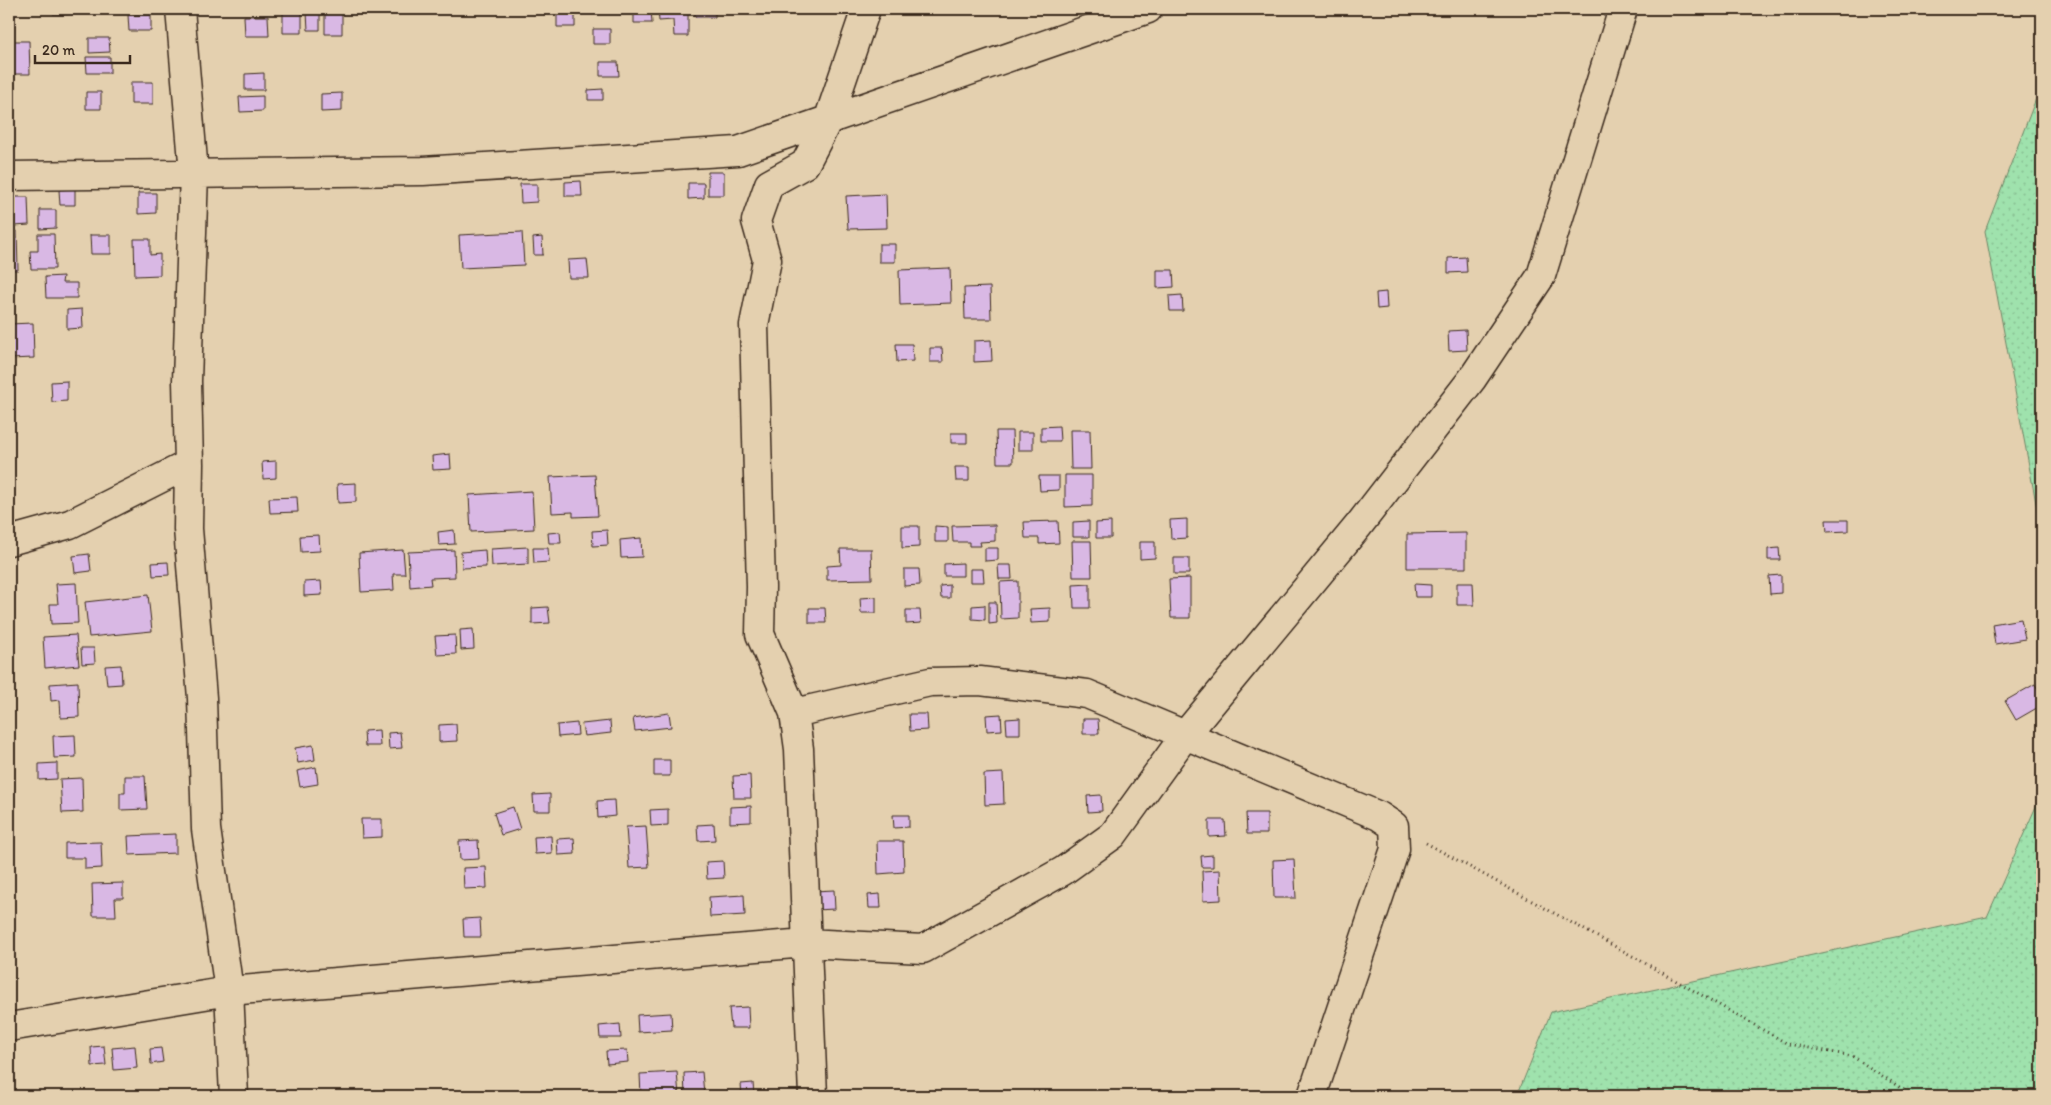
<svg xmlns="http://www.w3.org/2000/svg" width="2051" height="1105" font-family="Itim,sans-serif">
	<defs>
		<pattern id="grass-dots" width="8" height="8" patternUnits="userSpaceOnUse" patternTransform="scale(1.25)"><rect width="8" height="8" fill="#9fe2ad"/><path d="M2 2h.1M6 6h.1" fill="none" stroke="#8ac294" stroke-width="1.8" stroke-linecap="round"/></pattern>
	</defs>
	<rect width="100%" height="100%" fill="#e4d0af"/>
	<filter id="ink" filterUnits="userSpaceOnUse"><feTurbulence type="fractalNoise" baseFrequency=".02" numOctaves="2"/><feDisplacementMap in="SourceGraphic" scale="10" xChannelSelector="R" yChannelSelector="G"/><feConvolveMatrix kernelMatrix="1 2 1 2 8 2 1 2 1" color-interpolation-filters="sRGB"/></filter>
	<g filter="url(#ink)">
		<path fill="url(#grass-dots)" stroke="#6d8666" d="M2042,83V535L1985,231Z
			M2042,793V1096H1517L1551,1012L1987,917Z"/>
		<path fill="#d9b8e4" stroke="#3b2a1e" d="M53,9H68V14H53Z
			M283,9H302V33H283Z
			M325,9H342V34H325Z
			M557,9H575V27H557Z
			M634,9H651L652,23H634Z
			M658,9H688V36H674L673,20L659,21Z
			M695,9H715V17H695Z
			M307,12H320V30H308Z
			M128,15H151V31H129Z
			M244,16H268L269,36H245Z
			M593,29H610V44H593Z
			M89,38H109L110,52L89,53Z
			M9,41H29L30,74H9Z
			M86,57H110V73H87Z
			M600,62H618L619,76H600Z
			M264,73V90H245V74Z
			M131,82H153V104H131Z
			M603,89V100H588V90Z
			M86,92H101V109H86Z
			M342,93V111L321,112V94Z
			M263,96V111L240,112L239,97Z
			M708,172H724V195H708Z
			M581,181L582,196H565V182Z
			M688,183H704V198L688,199Z
			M520,184H537V202L521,203Z
			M75,189V205H60L59,190Z
			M138,193H156V213L138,214Z
			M886,194L887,228L848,229L846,196Z
			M14,197H28L29,225L14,226Z
			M40,210H56V228L40,229Z
			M9,231H17L18,270H9Z
			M522,232L524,265L461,268L459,235Z
			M38,234H54L55,269H31L30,251H38Z
			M90,235H111V254H91Z
			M542,237L543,255H534L533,238Z
			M134,239H150V255L160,254V275L135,276Z
			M879,244H895V262H879Z
			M1466,257L1467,272L1448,273V258Z
			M587,259L589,278H569L568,260Z
			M950,268L951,303L900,305L899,270Z
			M1157,270H1173L1174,287L1157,288Z
			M63,276L62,283H77V298H46L45,277Z
			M990,287L991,319H965L964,288Z
			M1386,292L1387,308L1377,309L1376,293Z
			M1182,295L1183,311H1170L1169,296Z
			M82,309L83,328L67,329V310Z
			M33,323L34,358L9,359V324Z
			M1466,330L1467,350L1449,351L1448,331Z
			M991,340L992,361L974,362V341Z
			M896,344H912L913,361L897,362Z
			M930,348H942L943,362H930Z
			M67,381V401L52,402L51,382Z
			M1059,426L1060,441H1041V427Z
			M1070,430H1090L1091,469H1071Z
			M996,431H1012L1013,463H997Z
			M1018,432H1033V450H1018Z
			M951,433H967V443H951Z
			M450,454L451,469L433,470L432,456Z
			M276,461V478L263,479L262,462Z
			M955,467H969V481H956Z
			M595,475L598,516L573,517V512L552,513L550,477Z
			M1065,475H1092V506L1065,507Z
			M1039,476H1059V490L1040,491Z
			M356,483V502L338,503L337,484Z
			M532,491L534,529L471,532L469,495Z
			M297,497L298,512L270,513L269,498Z
			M1187,519V538L1171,539L1170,520Z
			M1826,520H1848V531L1827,532Z
			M1058,521L1059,543L1039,544V538H1025L1024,522Z
			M1089,521V537H1073V522Z
			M1111,522V538H1096V523Z
			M995,525V541L980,542L981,546H969V542H953L952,526Z
			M902,526H919V547L902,548Z
			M935,526L948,527V542H935Z
			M454,530L455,544L439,545L438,532Z
			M607,530L608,545L593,546L592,531Z
			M560,532L561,543H549L548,533Z
			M1466,533V568H1407V534Z
			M319,535L320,551L301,552L300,536Z
			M641,538L642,557L621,558L620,540Z
			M1072,541H1091L1092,577H1073Z
			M1140,542H1155V558L1140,559Z
			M528,547V564L492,566L491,549Z
			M533,548H548L549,562L534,563Z
			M985,548H998V560L985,561Z
			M1779,548L1780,560H1768V549Z
			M840,549H871L872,579L827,580V566L841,565Z
			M403,550L405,574H393L394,590L361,592L359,553Z
			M454,550L455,577L430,578L431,585L410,587L408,552Z
			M485,550L486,567L462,568L461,552Z
			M89,554L91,571L75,573L73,556Z
			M1174,558H1189V574H1174Z
			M168,562L169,575L153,576L152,563Z
			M963,563V576H944V564Z
			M998,565H1011L1012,579H999Z
			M904,569H919L920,585L904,586Z
			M970,569H983L984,582H970Z
			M1781,575V593L1770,594L1769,576Z
			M1190,578V618H1171L1169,579Z
			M321,581L322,595L304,596V582Z
			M1018,581V618L1001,619L1000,582Z
			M76,583L78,623L51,624L50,604H58L56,584Z
			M1457,583H1473L1474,605H1457Z
			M1090,584V608H1074L1073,585Z
			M1414,584L1431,585V597H1415Z
			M950,585V598H941L940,586Z
			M148,595L152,631L89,637L85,602Z
			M876,597V613H861L860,598Z
			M989,602H996L997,623L989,624Z
			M985,605V620L972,619V606Z
			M548,607L550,623L532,624V608Z
			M809,608H825L826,623H809Z
			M1050,608V622L1031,623L1030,609Z
			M906,610H920L921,623L906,624Z
			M2021,619L2025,639L1995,644L1992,624Z
			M473,629L474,649L461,650L460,630Z
			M76,635L79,665L45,668L43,637Z
			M455,635L456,654L437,655L435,636Z
			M81,648H94L95,663L82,664Z
			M121,665L122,684L107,685L105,666Z
			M78,682L79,717L61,718L60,700L51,701L50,684Z
			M2035,684L2042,697V705L2016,720L2005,701Z
			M669,713L671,727L635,731L633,718Z
			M909,714H927L928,730L910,731Z
			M1001,714L1002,730L987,731L986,715Z
			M1020,718V734H1007L1006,719Z
			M1083,719H1098L1099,734H1083Z
			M610,721L611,733L584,736L582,724Z
			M577,723L578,735L558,737L557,725Z
			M456,724L457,741L439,742V725Z
			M379,730L380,746H365L364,731Z
			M400,732L402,748L389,749L388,733Z
			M75,735L76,757L54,758L53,736Z
			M313,745L315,760L298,763L295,748Z
			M654,760H670V776H654Z
			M57,763V779L39,780V764Z
			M316,767L318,784L300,787L297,771Z
			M1003,773L1004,804L985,805L984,774Z
			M750,775L751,798H734L733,776Z
			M125,776H145L147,809L120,810V793H125Z
			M82,778L83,812L62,813L60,779Z
			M550,794V811H534L533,795Z
			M1101,795L1102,811L1088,812L1087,796Z
			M614,800L615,816L598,818L597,801Z
			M751,806V822L730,823V807Z
			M513,807L520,829L501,835L494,813Z
			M668,809V825L651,826L650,810Z
			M1246,813H1267V834H1247Z
			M893,815H909V827L894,828Z
			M361,819H382V837L362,838Z
			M1209,820H1225L1226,836L1209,837Z
			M714,824L715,840L698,841L697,825Z
			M646,826L649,867L629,868L626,827Z
			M176,834V853L129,855L128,836Z
			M551,836L552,853L535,854L534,837Z
			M574,838L575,854L558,855L557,839Z
			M478,840L479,859L460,860L459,841Z
			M877,841H903L904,872L878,874Z
			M101,842L102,868L85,869V858H65V843Z
			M1213,855V867H1202L1201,856Z
			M1294,859L1296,898H1274L1273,860Z
			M723,861L724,878L707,879L706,862Z
			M486,867L487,888L464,889L463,868Z
			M1220,870L1221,900L1203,901L1202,871Z
			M123,883V898H115L116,916H93L92,884Z
			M834,890L835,909L815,910L814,891Z
			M880,894L881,908H869L868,895Z
			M744,895L745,915L710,917L709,897Z
			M480,918L481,937H464L463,919Z
			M748,1007L749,1028H731L729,1008Z
			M671,1013L672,1030L638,1032L637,1015Z
			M620,1024L621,1038H600L599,1026Z
			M104,1046L106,1065L92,1066L91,1047Z
			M135,1046L137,1068L114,1070L112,1048Z
			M161,1048L163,1062L151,1064L150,1049Z
			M627,1050L628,1062L607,1064L606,1051Z
			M677,1072L679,1096H641L640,1074Z
			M702,1072L704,1094L685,1095L684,1073Z
			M753,1083L754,1096H742L741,1084Z"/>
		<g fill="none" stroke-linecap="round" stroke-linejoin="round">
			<defs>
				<path id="minor" d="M180,9L194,173L187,381L189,464L188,529L202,698L206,829L229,991L234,1096
					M9,176L423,171L738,151L1148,9
					M9,541L70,524L189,464
					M794,713L930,682L980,681L1087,694L1379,816L1394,826L1395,849L1312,1096
					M9,1027L229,991L806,943L923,949L1063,871L1113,835L1186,734L1359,525L1472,379L1541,276L1623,9
					M813,1096L799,749L794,713L760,634L761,587L754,325L767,260L756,221L769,184L805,164L829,118L866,9"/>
			</defs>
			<use href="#minor" stroke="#3b2a1e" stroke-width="31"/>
			<path stroke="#3b2a1e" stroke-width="3" stroke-dasharray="1 4" stroke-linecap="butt" d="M1426,843L1636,958L1788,1044L1852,1056L1913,1096"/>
			<use href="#minor" stroke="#e4d0af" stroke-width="28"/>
		</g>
	</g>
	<rect width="2051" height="1105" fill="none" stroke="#e4d0af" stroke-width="30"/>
	<rect x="15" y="15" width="2021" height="1075" fill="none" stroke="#3b2a1e" stroke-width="2" filter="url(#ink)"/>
	<path d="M35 55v8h95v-8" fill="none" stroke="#3b2a1e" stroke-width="2.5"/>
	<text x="42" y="55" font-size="15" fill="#3b2a1e" stroke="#e4d0af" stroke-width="4" paint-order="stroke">20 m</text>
</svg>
